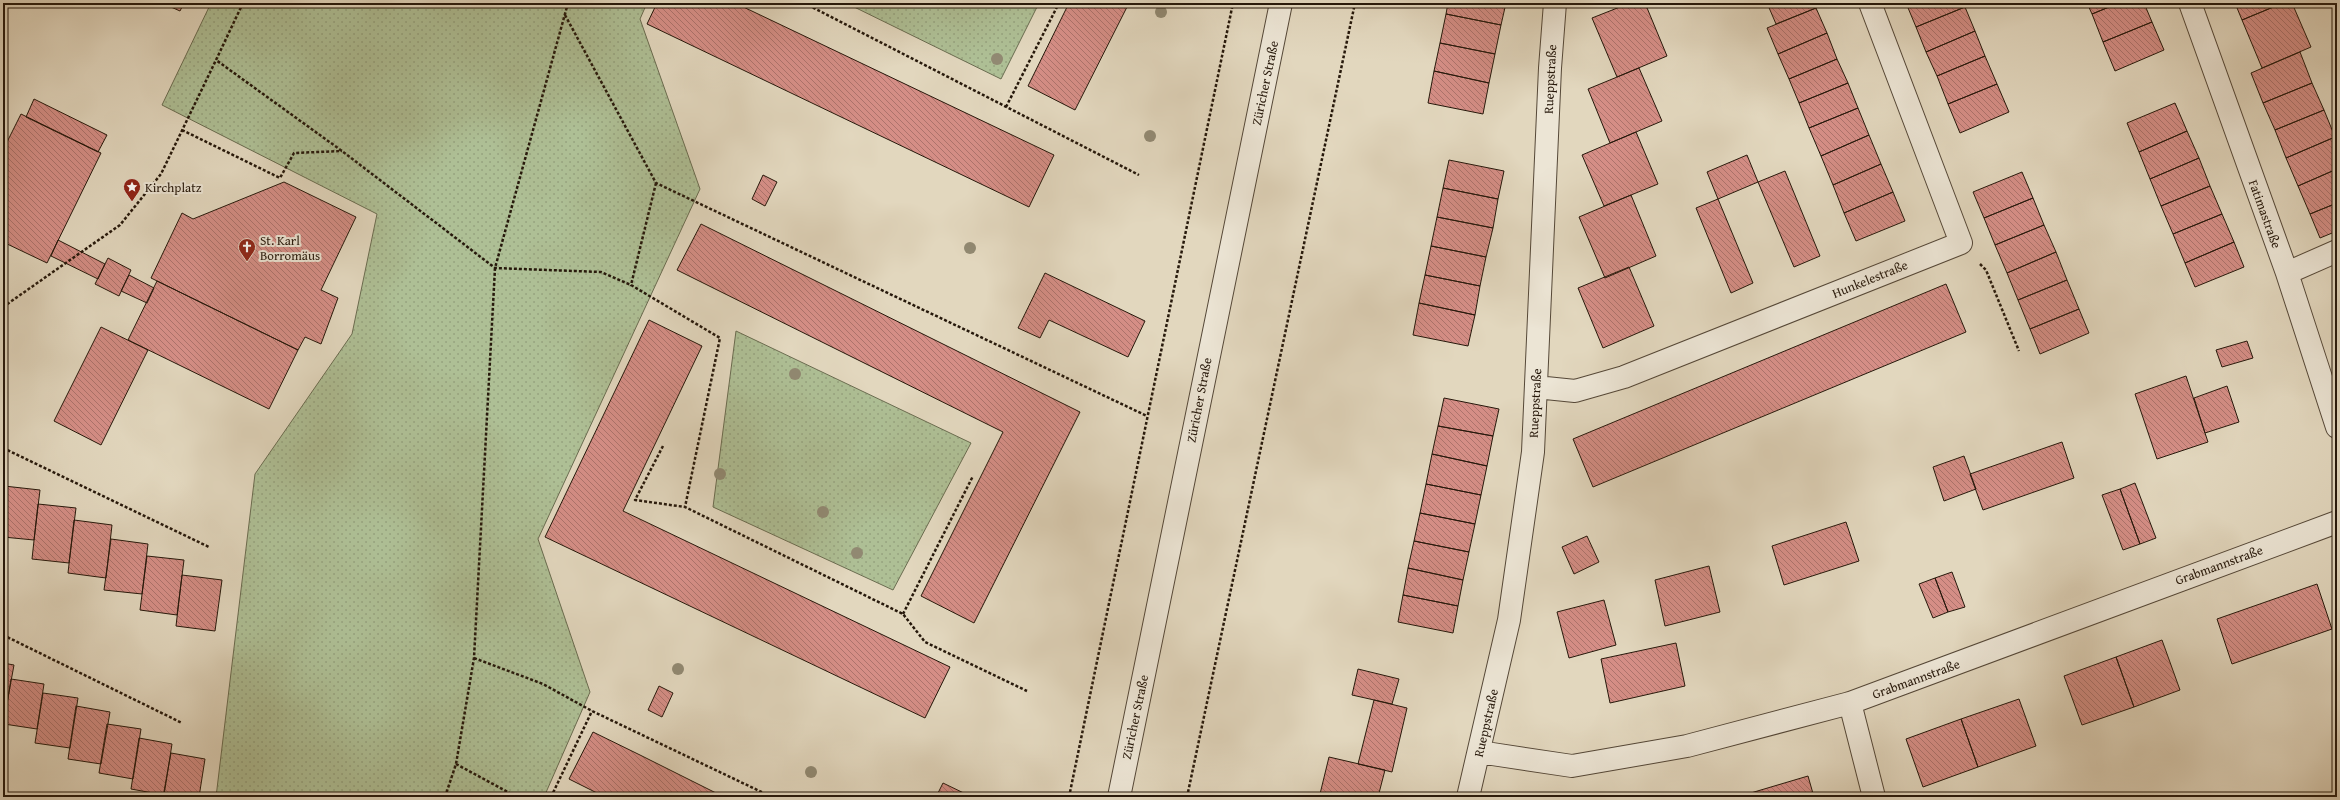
<svg xmlns="http://www.w3.org/2000/svg" width="2340" height="800" font-family="'Gentium Book Plus',serif">
	<defs>
		<pattern id="green-dots" width="8" height="8" patternUnits="userSpaceOnUse"><rect width="8" height="8" fill="#aebf95"/><path d="M2 2h.1M6 6h.1" fill="none" stroke="#96a37f" stroke-width="1.8" stroke-linecap="round"/></pattern>
		<pattern id="building-back-hatch" width="6" height="6" patternUnits="userSpaceOnUse"><rect width="6" height="6" fill="#d58e86"/><path d="M-1 5l2 2M0 0l6 6M5-1l2 2" fill="none" stroke="#ad736c"/></pattern>
	</defs>
	<rect width="100%" height="100%" fill="#e2d7be"/>
	<filter id="stains"><feTurbulence type="fractalNoise" baseFrequency=".005" numOctaves="4"/><feColorMatrix values="0 0 0 0 .2 0 0 0 0 .09 0 0 0 0 .02 0 0 0 .5 -.17"/></filter>
	<radialGradient id="worn" r=".72"><stop offset=".6" stop-color="#630" stop-opacity="0"/><stop offset="1" stop-color="#630" stop-opacity=".3"/></radialGradient>
	<path fill="url(#green-dots)" stroke="#6a6c50" d="M211,3H647L640,19L700,189L538,539L590,692L544,797H216L255,474L352,334L377,214L162,105Z
		M846,3H1039L1001,79Z
		M736,331L971,443L893,590L713,507Z"/>
	<path fill="url(#building-back-hatch)" stroke="#26180b" d="M162,3H184L180,11Z
		M657,3H735L1054,155L1029,207L647,24Z
		M1069,3H1129L1075,110L1028,86Z
		M1448,3H1506L1501,25L1446,14Z
		M1630,3H1645L1667,56L1617,77L1592,18Z
		M1767,3H1825L1826,4L1776,24Z
		M1906,3H1963L1965,7L1916,27Z
		M2087,3H2119L2092,14Z
		M2119,3H2144L2152,22L2103,42L2092,14Z
		M2235,3H2283L2242,20Z
		M2283,3H2292L2311,47L2262,68L2242,20Z
		M1965,7L1975,31L1926,52L1916,27Z
		M1816,8L1827,33L1778,54L1767,28Z
		M1446,14L1501,25L1495,54L1440,43Z
		M2152,22L2164,50L2115,71L2103,42Z
		M1975,31L1985,56L1937,76L1926,52Z
		M1827,33L1837,59L1789,79L1778,54Z
		M1440,43L1495,54L1489,83L1434,71Z
		M2300,52L2312,83L2263,103L2251,73Z
		M1985,56L1997,84L1948,104L1937,76Z
		M1837,59L1848,83L1799,103L1789,79Z
		M1639,68L1662,121L1610,143L1588,89Z
		M1434,71L1489,83L1483,114L1428,103Z
		M1848,83L1858,108L1809,128L1799,103Z
		M2312,83L2324,110L2275,130L2263,103Z
		M1997,84L2009,112L1960,133L1948,104Z
		M34,99L107,135L98,152L26,117Z
		M2175,103L2187,131L2139,152L2127,123Z
		M1858,108L1869,135L1821,156L1809,128Z
		M2324,110L2335,137L2286,158L2275,130Z
		M21,114L101,153L47,263L3,242V150Z
		M2187,131L2199,158L2150,179L2139,152Z
		M1636,132L1658,184L1604,206L1582,155Z
		M1869,135L1881,164L1833,185L1821,156Z
		M2335,137L2337,142V169L2298,186L2286,158Z
		M1747,155L1758,182L1718,199L1707,172Z
		M2199,158L2210,186L2161,206L2150,179Z
		M1449,160L1504,171L1498,199L1443,188Z
		M1881,164L1893,192L1844,213L1833,185Z
		M2337,169V203L2310,214L2298,186Z
		M1785,171L1820,256L1794,267L1758,182Z
		M2022,172L2033,198L1984,218L1973,192Z
		M763,175L777,182L765,206L752,199Z
		M284,182L356,217L321,290L338,298L321,344L305,337L298,350L151,278L182,213L193,219Z
		M2210,186L2222,214L2173,234L2161,206Z
		M1443,188L1498,199L1493,228L1437,217Z
		M1893,192L1905,221L1856,241L1844,213Z
		M1631,195L1656,256L1605,278L1579,217Z
		M2033,198L2044,225L1995,245L1984,218Z
		M1718,199L1753,283L1731,293L1696,208Z
		M2337,203V231L2320,238L2310,214Z
		M2222,214L2234,242L2185,263L2173,234Z
		M1437,217L1493,228L1486,257L1431,246Z
		M701,224L1080,412L974,623L921,596L1003,432L677,270Z
		M2044,225L2056,252L2007,273L1995,245Z
		M58,240L105,264L98,279L51,256Z
		M2234,242L2244,267L2195,287L2185,263Z
		M1431,246L1486,257L1480,286L1425,275Z
		M2056,252L2067,280L2018,300L2007,273Z
		M108,258L131,270L119,296L95,284Z
		M1629,267L1654,326L1603,348L1578,288Z
		M1045,273L1145,321L1128,357L1049,320L1040,338L1018,328Z
		M129,275L154,288L147,303L121,291Z
		M1425,275L1480,286L1475,315L1419,303Z
		M2067,280L2079,309L2030,329L2018,300Z
		M157,281L298,350L269,409L128,340Z
		M1946,284L1966,332L1593,487L1573,439Z
		M1419,303L1475,315L1468,346L1413,335Z
		M2079,309L2089,333L2040,354L2030,329Z
		M649,320L702,346L623,511L950,667L925,718L545,537Z
		M101,327L148,350L101,445L54,421Z
		M2247,341L2253,358L2222,367L2216,350Z
		M2186,376L2208,442L2157,459L2135,394Z
		M2227,386L2239,422L2205,433L2194,398Z
		M1444,398L1499,409L1493,436L1438,426Z
		M1438,426L1493,436L1487,466L1432,454Z
		M2062,442L2074,478L1983,510L1970,474Z
		M1432,454L1487,466L1481,495L1426,484Z
		M1964,456L1976,489L1944,501L1933,467Z
		M2135,483L2156,538L2140,544L2120,489Z
		M1426,484L1481,495L1475,524L1420,513Z
		M4,486L40,490L34,540L3,537Z
		M2120,489L2140,544L2123,550L2102,495Z
		M38,504L76,508L69,563L32,559Z
		M1420,513L1475,524L1469,552L1414,541Z
		M74,520L112,525L106,578L68,573Z
		M1846,522L1859,561L1784,585L1772,546Z
		M1587,536L1599,562L1574,574L1562,547Z
		M111,539L148,544L142,594L104,590Z
		M1414,541L1469,552L1463,580L1408,568Z
		M147,556L184,560L177,615L140,610Z
		M1709,566L1720,612L1665,626L1655,580Z
		M1408,568L1463,580L1458,606L1403,595Z
		M1952,572L1965,607L1948,612L1935,578Z
		M182,575L222,580L215,631L176,626Z
		M1935,578L1948,612L1933,618L1919,584Z
		M2317,584L2332,629L2232,664L2217,619Z
		M1403,595L1458,606L1453,633L1398,622Z
		M1604,600L1616,645L1569,658L1557,612Z
		M2162,640L2180,690L2134,707L2116,657Z
		M1676,643L1685,686L1610,703L1601,659Z
		M2116,657L2134,707L2082,725L2064,676Z
		M3,663L14,665L5,714H3Z
		M1358,669L1399,679L1392,704L1352,695Z
		M11,679L44,684L37,729L4,724Z
		M659,686L673,693L662,717L648,710Z
		M43,693L78,698L70,748L35,743Z
		M2019,699L2036,746L1978,767L1961,719Z
		M1374,700L1407,708L1392,772L1358,764Z
		M76,706L110,712L101,764L68,759Z
		M1961,719L1978,767L1923,787L1906,739Z
		M107,724L141,729L133,779L99,773Z
		M593,732L640,755L724,797H605L569,779Z
		M139,738L172,744L164,795L131,789Z
		M171,753L205,759L199,797H163Z
		M1329,757L1385,770L1378,797H1334L1320,794Z
		M1808,776L1814,797H1745L1744,795Z
		M943,783L972,797H936Z"/>
	<g fill="none" stroke-linecap="round" stroke-linejoin="round">
		<defs>
			<path id="minor" d="M2190,3L2287,273L2337,427
				M2287,273L2337,251
				M1536,387L1575,391L1624,377L1961,243L1870,3
				M1850,703L1874,797
				M1479,752L1572,766L1687,746L1850,703L2337,522
				M1119,797L1281,3
				M1468,797L1509,620L1533,452L1550,68L1555,3"/>
		</defs>
		<use href="#minor" stroke="#554838" stroke-width="24"/>
		<path stroke="#26180b" stroke-width="2.5" stroke-dasharray="3 2" stroke-linecap="butt" d="M243,3L216,60L342,151L495,268L601,272L631,285
			M804,3L1139,175
			M565,15L656,183L1147,416
			M1006,107L1059,3
			M182,130L280,178L294,153L342,151
			M656,183L631,285L720,338L685,507L903,614L925,642L1027,691
			M1980,264L1986,270L2019,351
			M3,307L120,225L161,174L216,60
			M663,446L635,500L685,507
			M3,448L209,547
			M903,614L973,476
			M3,635L182,723
			M474,658L543,684L592,711L772,797
			M456,764L517,797
			M445,797L456,764L474,658L495,268L568,3
			M551,797L592,711
			M1069,797L1233,3
			M1187,797L1355,3"/>
		<use href="#minor" stroke="#ece5d5" stroke-width="22"/>
	</g>
	<g fill="#918972">
		<circle cx="1161" cy="12" r="6"/>
		<circle cx="997" cy="59" r="6"/>
		<circle cx="1150" cy="136" r="6"/>
		<circle cx="970" cy="248" r="6"/>
		<circle cx="795" cy="374" r="6"/>
		<circle cx="720" cy="474" r="6"/>
		<circle cx="823" cy="512" r="6"/>
		<circle cx="857" cy="553" r="6"/>
		<circle cx="678" cy="669" r="6"/>
		<circle cx="811" cy="772" r="6"/>
	</g>
	<defs>
		<symbol id="sight-pin" viewBox="-11 -11 22 30"><path d="M0 17L-7.5 6A9.5 9.5 0 1 1 7.5 6Z" fill="#8f2418" stroke="#ece5d5"/><path d="M0-6L1.8-2.2L6-1.7L2.9 1.2L3.7 5.4L0 3.3L-3.7 5.4L-2.9 1.2L-6-1.7L-1.8-2.2Z" fill="#fff"/></symbol>
		<symbol id="church-pin" viewBox="-11 -11 22 30"><path d="M0 17L-7.5 6A9.5 9.5 0 1 1 7.5 6Z" fill="#8f2418" stroke="#ece5d5"/><path d="M-1.2-6h2.4v3.5h3.3v2.4h-3.3V6h-2.4V-.1h-3.3v-2.4h3.3Z" fill="#fff"/></symbol>
	</defs>
	<g fill-rule="evenodd">
		<use href="#sight-pin" x="122" y="177" width="20" height="27"/>
		<use href="#church-pin" x="237" y="237" width="20" height="27"/>
	</g>
	<g text-anchor="middle" dominant-baseline="central" stroke-width="4" stroke-linejoin="round" paint-order="stroke">
		<g font-size="13" fill="#26180b" stroke="#ece5d5">
			<text transform="translate(1550 79) rotate(-87)">Rueppstraße</text>
			<text transform="translate(1265 83) rotate(-78)">Züricher Straße</text>
			<text transform="translate(2265 214) rotate(70)">Fatimastraße</text>
			<text transform="translate(1870 279) rotate(-22)">Hunkelestraße</text>
			<text transform="translate(1199 400) rotate(-79)">Züricher Straße</text>
			<text transform="translate(1535 403) rotate(-87)">Rueppstraße</text>
			<text transform="translate(2219 565) rotate(-20)">Grabmannstraße</text>
			<text transform="translate(1916 679) rotate(-20)">Grabmannstraße</text>
			<text transform="translate(1135 717) rotate(-78)">Züricher Straße</text>
			<text transform="translate(1486 723) rotate(-77)">Rueppstraße</text>
		</g>
		<g font-size="13" fill="#26180b" stroke="#ece5d5" text-anchor="start">
			<text x="145" y="187">Kirchplatz</text>
			<text x="260" y="240">St. Karl<tspan x="260" dy="15">Borromäus</tspan></text>
		</g>
	</g>
	<rect width="2340" height="800" fill="none" stroke="#e2d7be" stroke-width="16"/>
	<rect x="4" y="4" width="2332" height="792" fill="none" stroke="#26180b" stroke-width="2"/>
	<rect x="8" y="8" width="2324" height="784" fill="none" stroke="#26180b"/>
	<rect width="100%" height="100%" filter="url(#stains)"/>
	<rect width="100%" height="100%" fill="url(#worn)"/>
</svg>
